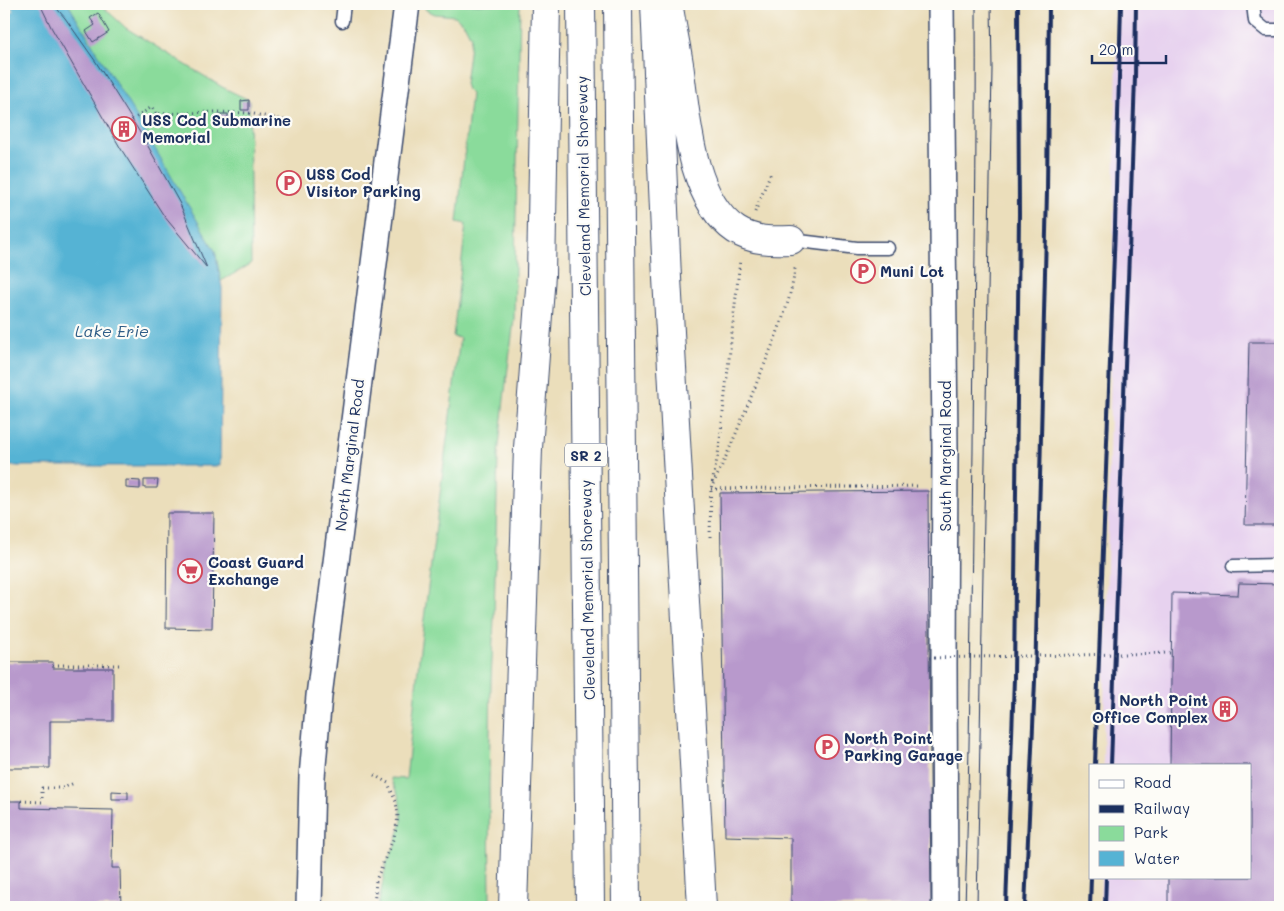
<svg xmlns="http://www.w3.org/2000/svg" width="1284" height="911" font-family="Mali,sans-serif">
	<rect width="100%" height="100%" fill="#fdfcf7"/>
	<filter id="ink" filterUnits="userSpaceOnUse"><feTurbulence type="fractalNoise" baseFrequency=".02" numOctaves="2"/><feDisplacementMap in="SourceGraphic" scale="10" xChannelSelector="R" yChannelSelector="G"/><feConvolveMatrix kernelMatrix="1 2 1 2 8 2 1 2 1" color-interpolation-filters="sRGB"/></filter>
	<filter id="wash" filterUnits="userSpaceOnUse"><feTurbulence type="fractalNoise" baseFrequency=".0096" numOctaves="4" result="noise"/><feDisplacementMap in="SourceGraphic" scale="20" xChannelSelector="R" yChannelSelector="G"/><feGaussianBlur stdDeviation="1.12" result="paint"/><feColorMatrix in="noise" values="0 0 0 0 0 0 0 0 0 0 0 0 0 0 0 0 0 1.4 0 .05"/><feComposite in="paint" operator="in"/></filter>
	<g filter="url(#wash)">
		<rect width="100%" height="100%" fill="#ebdebb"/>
		<path fill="#e7d2ef" d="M1118,4H1280V907H1100L1101,877H1250V765H1103Z"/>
		<path fill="#8adb9b" stroke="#52857c" d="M68,4H100L126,28L222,87L249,100L251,264L221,281L215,251Z
			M423,4H520L514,320L504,399L498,455L494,618L491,680L489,785L490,907H378L386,865L395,845L402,821L399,797L390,778L406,779L420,650L460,338L453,337L466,224L457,222L471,94L467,90L465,84L471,37L465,25L455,16L435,14L426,10Z"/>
		<path fill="#55b3d4" stroke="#387199" d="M4,4H68L137,118L215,251L222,288L220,466H4Z"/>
		<path fill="#ebdebb" d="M6,4H8L13,10L6,22L4,23V5Z"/>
		<g id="blocks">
			<path fill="#b899cc" d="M40,4H53L65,18L96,62L144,139L180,204L207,268L164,216L121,149L51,27Z
				M98,13L109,32L93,42L86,31L95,25L90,18Z
				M249,100V110H241V101Z
				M218,114H228V123L218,124Z
				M1249,342H1280V525H1245Z
				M126,480L140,481V489L126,488Z
				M144,480H158L157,488H144Z
				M928,491L931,907H791V838L725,836L720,493Z
				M167,513H214L212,629L166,628Z
				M1239,583L1280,584V907H1168V877H1250V765H1170L1172,593L1238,595Z
				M4,662H53V668H113V721H50V768H4Z
				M112,791L128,792V799H112Z
				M4,801H21V808L113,810L112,868H120L121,907H4Z"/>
		</g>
	</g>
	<g filter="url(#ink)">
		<use href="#blocks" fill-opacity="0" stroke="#3a496c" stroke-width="1"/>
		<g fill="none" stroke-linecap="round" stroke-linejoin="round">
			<defs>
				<path id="service" d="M1253,4L1255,21L1266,30H1280
					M342,21L344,4
					M791,240L857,248H888
					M1233,566L1280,565"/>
				<path id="minor" d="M941,4L945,448L944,664L945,907
					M309,907L312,777L319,696L407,4"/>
				<path id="motorway" d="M581,4L590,907
					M618,4L626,907
					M655,4L667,278L702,907
					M669,8C672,27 676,45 679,64C686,115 690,199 736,230C753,241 772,241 791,240
					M513,907L528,448L541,275L546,4"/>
			</defs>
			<use href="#service" stroke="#3a496c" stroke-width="15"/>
			<use href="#minor" stroke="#3a496c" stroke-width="28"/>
			<use href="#motorway" stroke="#3a496c" stroke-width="30"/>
			<path stroke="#3a496c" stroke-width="3" stroke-dasharray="1 4" stroke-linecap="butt" d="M132,120L152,107L156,114L216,112L249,113L289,121
				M755,212L771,172
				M713,484C731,448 745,411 760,375C774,341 790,306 795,269L797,266
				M711,489L920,486
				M710,537L711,489L719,449L740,260
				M53,665H121
				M21,801L42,802V788H63L74,783
				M374,907L376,880L394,837L398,817L396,802L388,783L374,775"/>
			<use href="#service" stroke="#fff" stroke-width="12"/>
			<use href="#minor" stroke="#fff" stroke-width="25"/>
			<use href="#motorway" stroke="#fff" stroke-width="28"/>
			<path stroke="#1b2f5e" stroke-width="1" d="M965,907C970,754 971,602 973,449C974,300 977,152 976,4
				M977,907L992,69L991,4"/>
			<path stroke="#1b2f5e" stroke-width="4" d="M1095,765L1115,227L1121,4
				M1111,765L1130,224L1135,77L1136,4
				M1006,907L1014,678L1019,214L1018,4
				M1025,907L1035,681L1047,191L1049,4
				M1090,907L1091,877
				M1105,907L1106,877"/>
			<path stroke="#3a496c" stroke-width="3" stroke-dasharray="1 4" stroke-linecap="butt" d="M929,658L1171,653"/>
		</g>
	</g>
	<defs>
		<symbol id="building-ring" viewBox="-11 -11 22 22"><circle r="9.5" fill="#fdfcf7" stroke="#d1495b" stroke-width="1.5"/><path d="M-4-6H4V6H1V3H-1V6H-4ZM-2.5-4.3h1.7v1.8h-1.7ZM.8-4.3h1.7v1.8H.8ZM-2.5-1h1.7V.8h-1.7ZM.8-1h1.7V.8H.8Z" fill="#d1495b"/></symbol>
		<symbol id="parking-ring" viewBox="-11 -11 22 22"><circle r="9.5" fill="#fdfcf7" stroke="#d1495b" stroke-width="1.5"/><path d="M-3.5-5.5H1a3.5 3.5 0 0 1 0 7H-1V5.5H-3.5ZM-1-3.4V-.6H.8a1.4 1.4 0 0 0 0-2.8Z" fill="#d1495b"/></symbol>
		<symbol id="supermarket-ring" viewBox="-11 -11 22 22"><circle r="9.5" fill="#fdfcf7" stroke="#d1495b" stroke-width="1.5"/><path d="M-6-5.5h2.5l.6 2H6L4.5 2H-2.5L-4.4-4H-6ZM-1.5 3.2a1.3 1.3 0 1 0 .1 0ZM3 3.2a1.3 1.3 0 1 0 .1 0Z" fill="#d1495b"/></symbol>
	</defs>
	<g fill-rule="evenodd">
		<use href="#building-ring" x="110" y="115" width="28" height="28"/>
		<use href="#parking-ring" x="275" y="169" width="28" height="28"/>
		<use href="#parking-ring" x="849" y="257" width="28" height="28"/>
		<use href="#supermarket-ring" x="176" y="557" width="28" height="28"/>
		<use href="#building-ring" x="1211" y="695" width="28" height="28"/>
		<use href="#parking-ring" x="813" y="733" width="28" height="28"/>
	</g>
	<g text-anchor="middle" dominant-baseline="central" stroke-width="4.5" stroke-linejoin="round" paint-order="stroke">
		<rect fill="#fdfcf7" stroke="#5f6c8c" stroke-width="1" x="565" y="443.5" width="42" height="23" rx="4"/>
		<g font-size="14" font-weight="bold" fill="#1b2f5e">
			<text x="586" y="455">SR 2</text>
		</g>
		<g font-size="15" font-weight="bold" fill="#1b2f5e" stroke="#fdfcf7" text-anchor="start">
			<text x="142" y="120">USS Cod Submarine<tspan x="142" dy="17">Memorial</tspan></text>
			<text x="306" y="174">USS Cod<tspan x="306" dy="17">Visitor Parking</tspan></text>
			<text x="880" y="271">Muni Lot</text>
			<text x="208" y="562">Coast Guard<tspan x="208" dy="17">Exchange</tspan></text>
			<text x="1208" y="700" text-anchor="end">North Point<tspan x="1208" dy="17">Office Complex</tspan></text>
			<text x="844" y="738">North Point<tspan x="844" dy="17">Parking Garage</tspan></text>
		</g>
		<g font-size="15" fill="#1b2f5e" stroke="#fdfcf7">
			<text transform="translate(583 186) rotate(-91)">Cleveland Memorial Shoreway</text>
			<text transform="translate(349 455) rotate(-83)">North Marginal Road</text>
			<text transform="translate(945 456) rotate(-90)">South Marginal Road</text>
			<text transform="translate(587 590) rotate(-91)">Cleveland Memorial Shoreway</text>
		</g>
		<g font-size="16" font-style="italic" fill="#2f5d87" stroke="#fdfcf7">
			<text x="112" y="330">Lake Erie</text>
		</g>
	</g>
	<rect width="1284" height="911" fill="none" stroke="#fdfcf7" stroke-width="20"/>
	<rect x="1089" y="764" width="162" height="115" fill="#fdfcf7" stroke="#a3aaba"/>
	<rect x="1099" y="780" width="25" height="8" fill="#ffffff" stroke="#a3aaba"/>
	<text x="1134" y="788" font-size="15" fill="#1b2f5e">Road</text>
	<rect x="1099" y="805" width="25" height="8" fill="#1b2f5e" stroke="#a3aaba"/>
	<text x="1134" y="814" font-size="15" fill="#1b2f5e">Railway</text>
	<rect x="1099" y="826" width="25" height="15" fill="#8adb9b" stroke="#a3aaba"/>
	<text x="1134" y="838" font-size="15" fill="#1b2f5e">Park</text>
	<rect x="1099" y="851" width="25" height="15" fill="#55b3d4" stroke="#a3aaba"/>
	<text x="1134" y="864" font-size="15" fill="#1b2f5e">Water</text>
	<path d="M1092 55v8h74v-8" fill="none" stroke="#1b2f5e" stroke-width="2.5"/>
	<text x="1099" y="55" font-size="15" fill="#1b2f5e" stroke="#fdfcf7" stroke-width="4" paint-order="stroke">20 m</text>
</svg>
